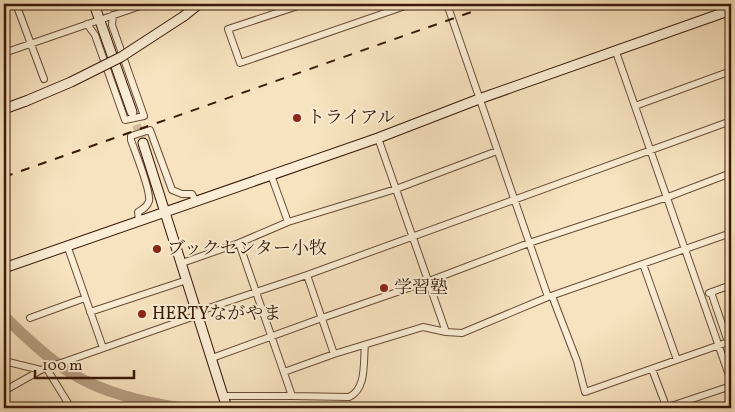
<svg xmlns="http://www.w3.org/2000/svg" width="735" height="412" font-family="Vollkorn,'Noto Serif JP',serif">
	<rect width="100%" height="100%" fill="#f7e3bf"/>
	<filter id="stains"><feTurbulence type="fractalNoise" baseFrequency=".004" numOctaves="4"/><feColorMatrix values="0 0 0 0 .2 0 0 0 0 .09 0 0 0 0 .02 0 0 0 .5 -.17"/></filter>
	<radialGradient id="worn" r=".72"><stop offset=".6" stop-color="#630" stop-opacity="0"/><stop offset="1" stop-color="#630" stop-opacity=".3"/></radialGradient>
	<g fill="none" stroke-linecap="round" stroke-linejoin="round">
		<path stroke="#b69e81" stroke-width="11" d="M4,316C25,337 46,357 71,373C103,393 144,402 181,408
			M726,408L731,405"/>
		<path stroke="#d1ba9a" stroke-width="9" stroke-dasharray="9 4.5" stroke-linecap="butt" d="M132,112L143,143"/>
		<defs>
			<path id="street" d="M16,4L44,79
				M304,4L228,29L240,63L408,5L407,4
				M447,4L548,297
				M87,24L95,35L125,120L144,116L112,25L113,15
				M616,52L731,381
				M4,53L146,4
				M635,106L731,71
				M378,138L446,332
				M271,175L288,222L239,243L256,292L307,275L334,354L423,327L446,332L462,333L548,297L731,233
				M139,220L138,212C143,209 147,207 149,201C151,190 135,152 131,140V136L150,130L172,190L182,194H192L195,200
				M288,222L396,189L497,151
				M67,245L103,348
				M182,263L239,243
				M643,264L677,360
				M307,275L731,121
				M711,292L728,342
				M709,293L731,285
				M552,296L577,361L585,392L731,341
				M90,312L187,280
				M197,312L256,292L292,396H224
				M30,318L85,298
				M212,358L322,318L429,281L529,243L668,197L731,173
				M4,361L41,370
				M47,369L71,408
				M652,369L666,406L668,407L731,386
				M284,372L334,354
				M4,391L41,370L198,315
				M292,396L349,397C367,389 363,362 365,345"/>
			<path id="secondary" d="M94,4L132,112
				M184,16L199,4
				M4,109L26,101
				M143,143L227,408
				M4,268L378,138L479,99L731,10"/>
		</defs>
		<use href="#street" stroke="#684b36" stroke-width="8"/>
		<use href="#secondary" stroke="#391808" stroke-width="11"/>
		<use href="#street" stroke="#faedd5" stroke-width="6"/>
		<use href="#secondary" stroke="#faedd5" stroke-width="9"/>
		<path stroke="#391808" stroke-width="2" stroke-dasharray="9 9" stroke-linecap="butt" d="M4,177L494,4"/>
		<defs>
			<path id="secondary-bridge" d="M26,101L71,82L121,57L184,16"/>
		</defs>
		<use href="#secondary-bridge" stroke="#391808" stroke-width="11" stroke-linecap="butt"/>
		<use href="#secondary-bridge" stroke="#faedd5" stroke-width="9"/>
	</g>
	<g fill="#8f2418" stroke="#faedd5" stroke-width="2">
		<circle cx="297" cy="118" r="5"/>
		<circle cx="157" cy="249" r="5"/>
		<circle cx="384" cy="288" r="5"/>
		<circle cx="142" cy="314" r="5"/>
	</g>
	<g text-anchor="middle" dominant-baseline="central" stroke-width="4" stroke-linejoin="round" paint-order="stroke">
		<g font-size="18" fill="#391808" stroke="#faedd5" text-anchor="start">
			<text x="307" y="118">トライアル</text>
			<text x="167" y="249">ブックセンター小牧</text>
			<text x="394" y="288">学習塾</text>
			<text x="152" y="314">HERTYながやま</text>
		</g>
	</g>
	<rect width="735" height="412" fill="none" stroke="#f7e3bf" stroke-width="20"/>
	<rect x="5" y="5" width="725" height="402" fill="none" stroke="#391808" stroke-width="2.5"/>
	<rect x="10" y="10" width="715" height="392" fill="none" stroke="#391808"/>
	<path d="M35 370v8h99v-8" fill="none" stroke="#391808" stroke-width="2.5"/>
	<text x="42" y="370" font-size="15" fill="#391808" stroke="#faedd5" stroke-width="4" paint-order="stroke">100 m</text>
	<rect width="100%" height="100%" filter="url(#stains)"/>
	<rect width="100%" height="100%" fill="url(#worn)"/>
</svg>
